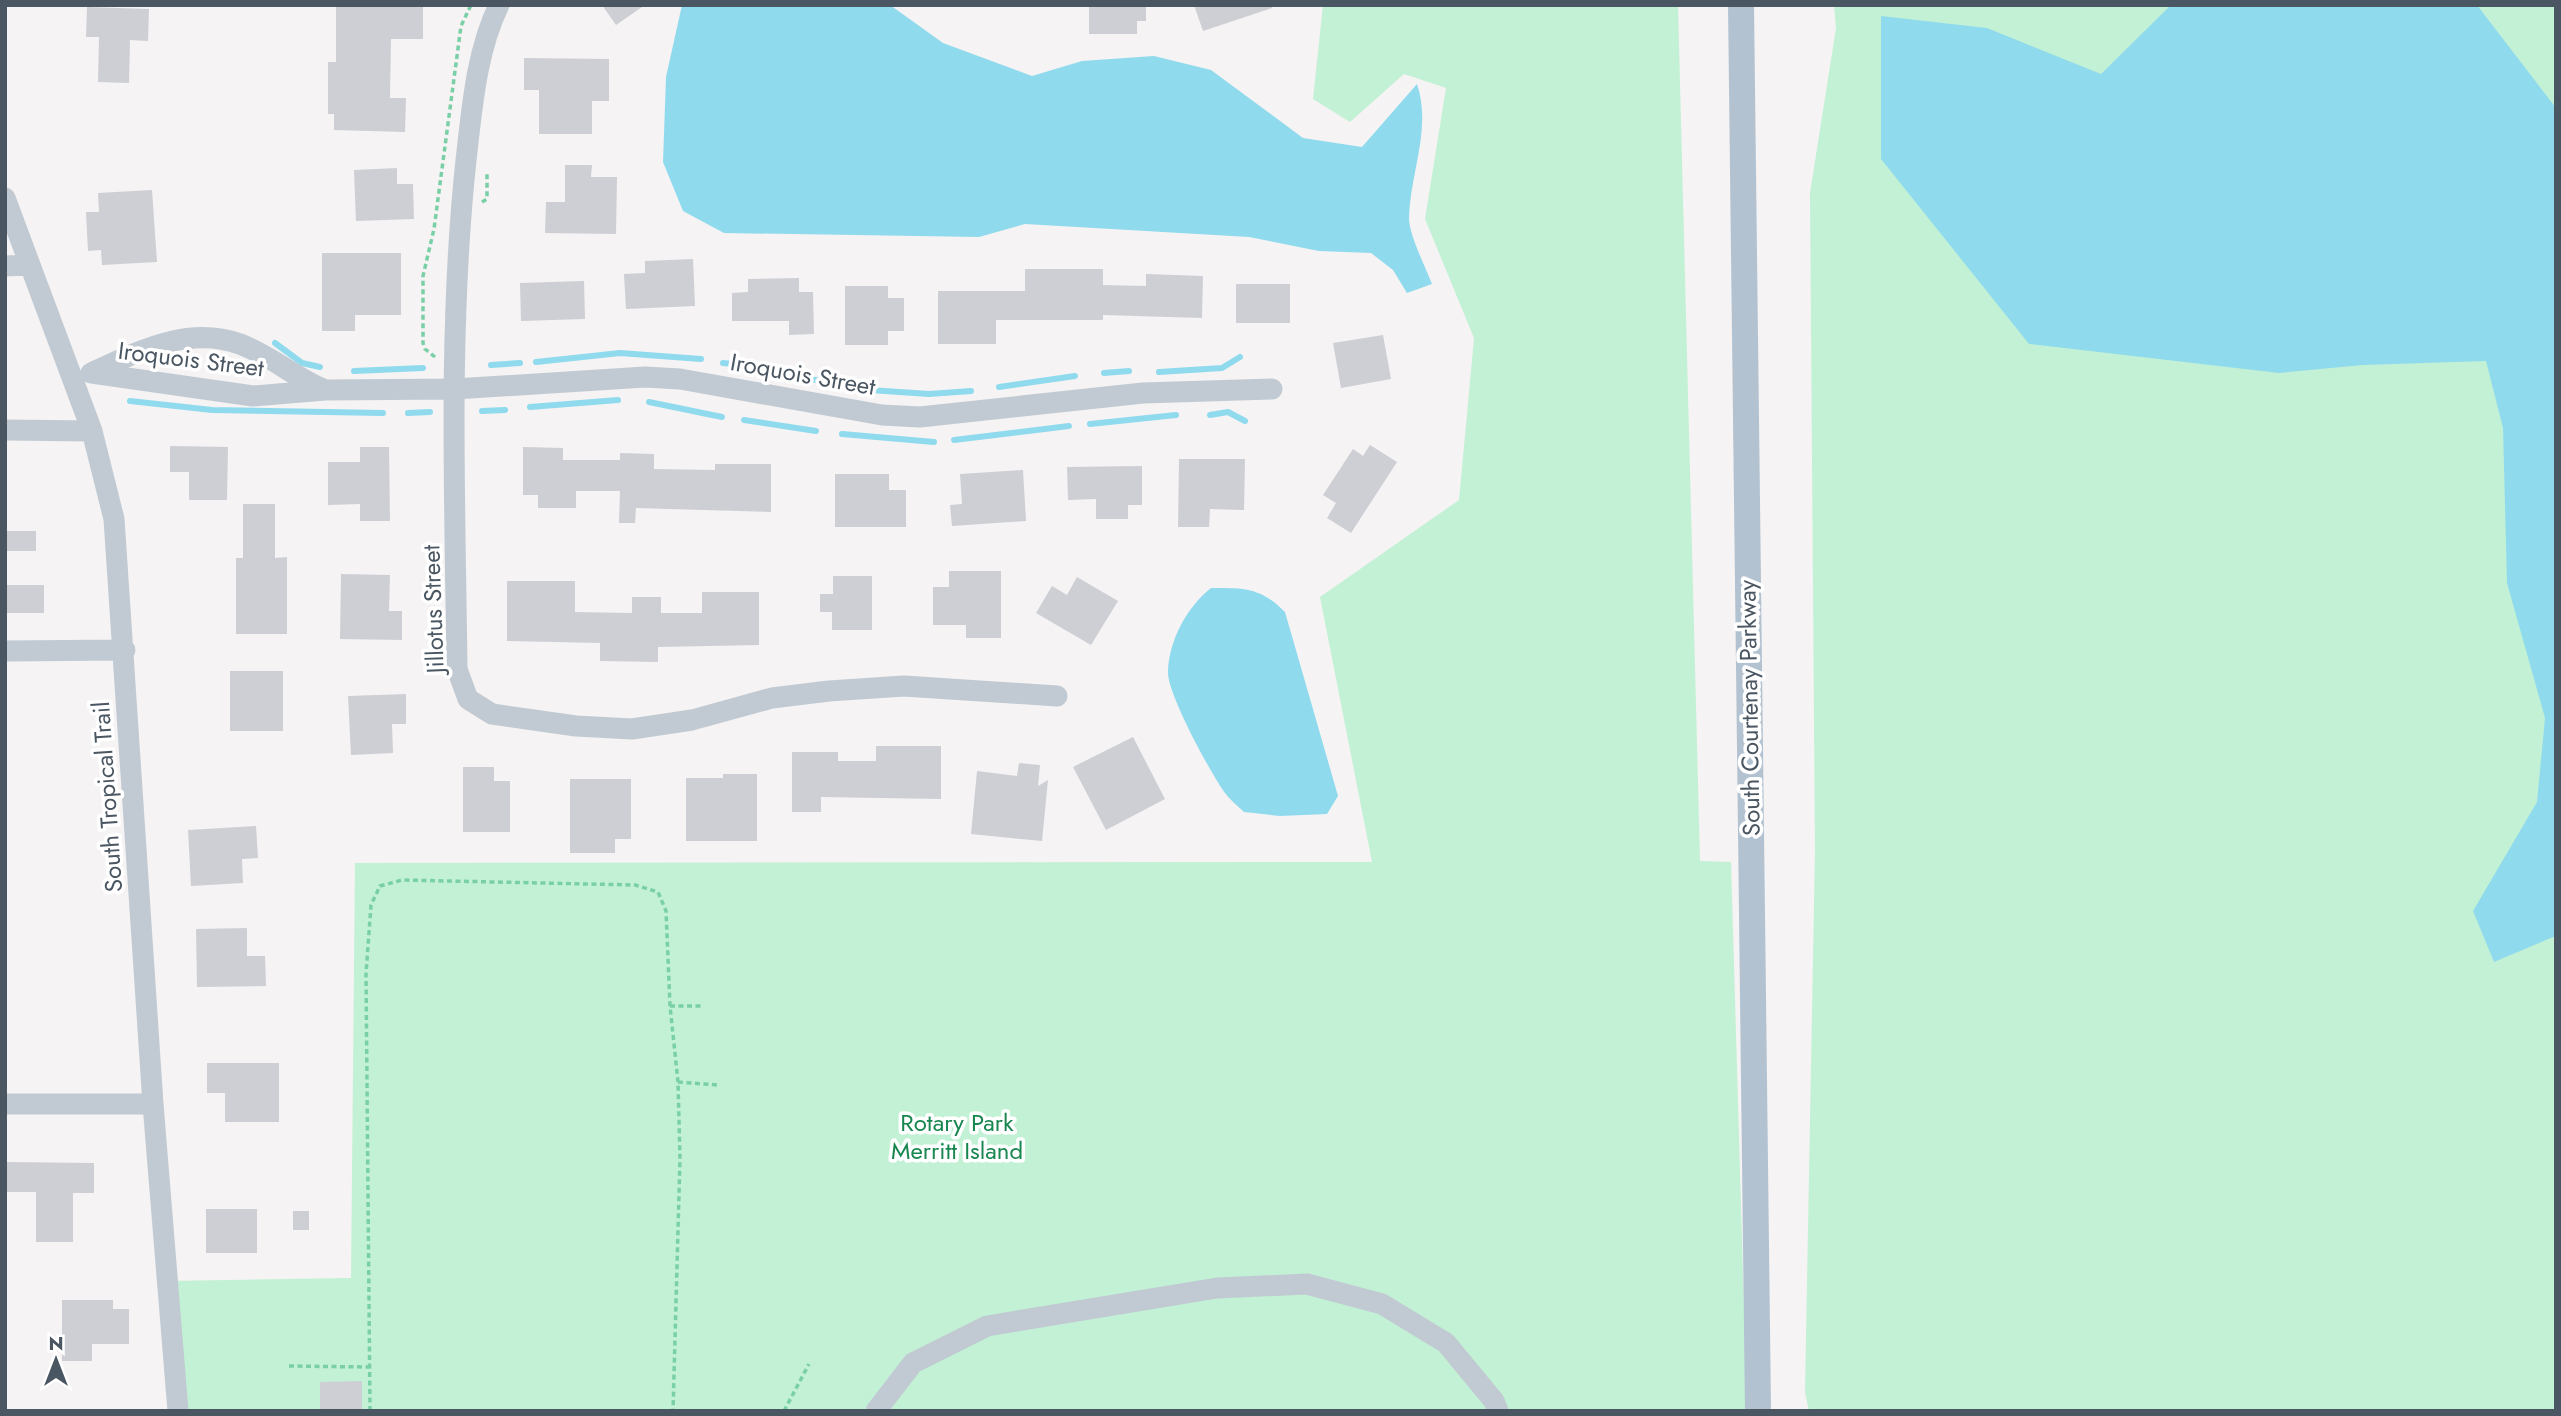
<svg xmlns="http://www.w3.org/2000/svg" width="2561" height="1416" font-family="Jost,sans-serif">
	<rect width="100%" height="100%" fill="#f5f3f3"/>
	<path fill="#c3f1d5" d="M1323,5H1678L1700,861L1731,862L1747,1411H181L168,1281L351,1278L355,863L1372,862L1320,597L1459,500L1474,338L1425,219L1446,88L1404,74L1350,122L1313,99Z
		M1834,5H2556V1411H1809L1805,1392L1815,850L1810,193L1836,28Z"/>
	<path fill="#90daee" d="M682,5H890L943,43L1032,76L1082,61L1154,56L1211,70L1303,138L1362,147L1417,84C1432,129 1410,173 1409,218C1409,235 1426,268 1432,284L1407,293L1393,270L1371,253L1319,251L1249,237L1025,224L979,237L724,233L683,211L663,162L666,77Z
		M2171,5H2477L2556,108V939L2553,937L2494,962L2473,911L2537,802L2545,718L2507,583L2503,428L2486,361L2363,365L2279,373L2029,344L1881,159V16L1987,28L2101,74Z
		M1211,588C1244,588 1260,587 1285,612L1338,796L1327,814L1280,816L1244,812C1238,806 1230,800 1225,793C1211,774 1167,693 1168,672C1169,640 1187,607 1211,588Z"/>
	<g fill="none" stroke-linecap="round" stroke-linejoin="round">
		<path stroke="#90daee" stroke-width="6" d="M275,343L302,363L320,367
			M536,362L620,353L701,359
			M723,363L733,364
			M491,365L520,363
			M756,368L845,386
			M354,371L423,368
			M1159,372L1222,368L1240,357
			M1104,373L1129,371
			M999,387L1075,376
			M870,390L929,394L971,391
			M130,401L212,410L383,413
			M649,402L722,417
			M530,407L618,400
			M482,411L505,410
			M408,413L430,412
			M1210,415L1228,412L1245,421
			M744,420L816,431
			M1090,424L1176,415
			M842,434L934,442
			M954,440L1069,426"/>
	</g>
	<path fill="#cdcfd5" d="M397,5L423,7V39H391L390,98H406L405,132L334,130V114H328V62H336V6Z
		M602,5H645L616,25Z
		M1089,5H1146V21H1137V34H1089Z
		M1194,5H1272V8L1203,31Z
		M87,7L149,9L148,41L130,40L129,83L98,82L99,37H86Z
		M524,58L609,59V101H592V134H539V90H524Z
		M565,165H592L591,177H617L616,234L545,233L546,202H565Z
		M397,168V184H413L414,219L356,221L354,170Z
		M152,190L157,262L102,265L101,250L88,251L86,212H99L98,193Z
		M322,253H401V315H355V331H322Z
		M693,259L695,306L626,309L624,274L645,273V261Z
		M1025,269H1103V285L1146,286V274L1203,276L1202,318L1103,315V320H996V344H938V291H1025Z
		M799,278V292H813L814,334L789,335V321H732V293L748,292V279Z
		M584,281L585,319L521,321L520,283Z
		M1236,284H1290V323H1236Z
		M845,286H888V298H904V331H888V345H845Z
		M1383,335L1391,379L1341,388L1333,343Z
		M1370,445L1397,462L1351,533L1327,518L1336,503L1323,495L1353,449L1363,456Z
		M170,446L228,447L227,500H189V472H170Z
		M360,447H389L390,521H360V504L328,505V462H360Z
		M523,447L563,448V460H620V453L654,454V469L715,470V464H771V512L636,508L635,523H619L620,491H576V508H538V495H523Z
		M1179,459H1245L1244,510L1210,509L1209,527H1178Z
		M1142,466V505H1128V519H1096V499L1068,500L1067,467Z
		M1023,470L1026,521L952,526L950,505L962,504L960,474Z
		M835,474H889V490H906V527H835Z
		M243,504H275V558L287,557V634H236V558H243Z
		M5,531H36V551H5Z
		M949,571H1001V638H966V625H933V587H949Z
		M341,574L390,575L389,611H402V640L340,639Z
		M833,576H872V630H832V612H820V594H833Z
		M1077,577L1118,601L1091,645L1036,613L1052,586L1067,595Z
		M507,581H575V612L632,613V597H661V613H702V592H759V645L658,647V662L600,661V643L507,641Z
		M5,585H44V613H5Z
		M230,671H283V731H230Z
		M406,694V724H392L393,753L351,755L348,696Z
		M1133,737L1165,799L1106,830L1073,767Z
		M876,746H941V799L821,797V812H792V752H838V761H876Z
		M1019,763L1040,765L1038,786L1048,780L1042,841L971,834L977,771L1017,776Z
		M463,767H494V781H510V832H463Z
		M723,774H757V841H686V778H723Z
		M570,779H631V839H615V853H570Z
		M256,826L258,858L242,859L243,883L191,886L188,830Z
		M247,928V956H265L266,986L197,987L196,929Z
		M207,1063H279V1122H225V1093H207Z
		M5,1162L94,1163V1193H73V1242H36V1192H5Z
		M206,1209H257V1253H206Z
		M293,1211H309V1230H293Z
		M62,1300H113V1309H129V1344H92V1361H62Z
		M362,1381V1411H320V1382Z"/>
	<g fill="none" stroke-linecap="round" stroke-linejoin="round">
		<path stroke="#7ad0a6" stroke-width="3.5" stroke-dasharray="5 3.5" stroke-linecap="butt" d="M482,202L487,199V174
			M435,357L425,349L423,343V276L434,229L461,26L471,5
			M670,1006H704
			M678,1082L718,1085
			M289,1366L370,1367
			M370,1411L366,974L371,905L380,886L402,880L635,885L658,892L666,911L670,1006L678,1082L680,1158L673,1411
			M784,1411L809,1364"/>
		<path stroke="#c1cad2" stroke-width="21" d="M499,5C476,52 472,109 466,160C448,329 455,500 457,669L468,699L492,714L576,726L632,729L692,720L772,698L829,691L904,686L1057,696
			M5,198L92,431L114,519L153,1104L178,1411
			M5,266L30,265
			M91,373C138,352 187,325 240,344C270,355 295,378 325,390
			M92,373L253,396L325,390L455,389L645,377L680,379L882,415L920,417L1143,393L1272,389
			M5,430L92,431
			M5,651L125,650
			M5,1104H153
			M876,1411L913,1363L987,1326L1217,1288L1307,1284L1382,1304L1446,1343L1494,1401L1498,1411"/>
		<path stroke="#b3c2d1" stroke-width="26" d="M1741,5L1758,1411"/>
	</g>
	<g text-anchor="middle" dominant-baseline="central" stroke-width="7" stroke-linejoin="round" paint-order="stroke">
		<g font-size="24" fill="#4a5661" stroke="#fff">
			<text transform="translate(191 359) rotate(7)">Iroquois Street</text>
			<text transform="translate(803 374) rotate(10)">Iroquois Street</text>
			<text transform="translate(433 609) rotate(-92)">Jillotus Street</text>
			<text transform="translate(1749 708) rotate(-91)">South Courtenay Parkway</text>
			<text transform="translate(107 797) rotate(-94)">South Tropical Trail</text>
		</g>
		<g font-size="24" fill="#17864f" stroke="#fff">
			<text x="957" y="1122">Rotary Park<tspan x="957" dy="28">Merritt Island</tspan></text>
		</g>
	</g>
	<rect width="2561" height="1416" fill="none" stroke="#4a5661" stroke-width="14"/>
	<g transform="translate(56 1360)" stroke="#ffffff" stroke-width="5" paint-order="stroke">
	<path d="M0-5L12 26L0 18L-12 26Z" fill="#4a5661"/>
	<text y="-10" font-size="19" font-weight="bold" text-anchor="middle" fill="#4a5661">N</text>
	</g>
</svg>
